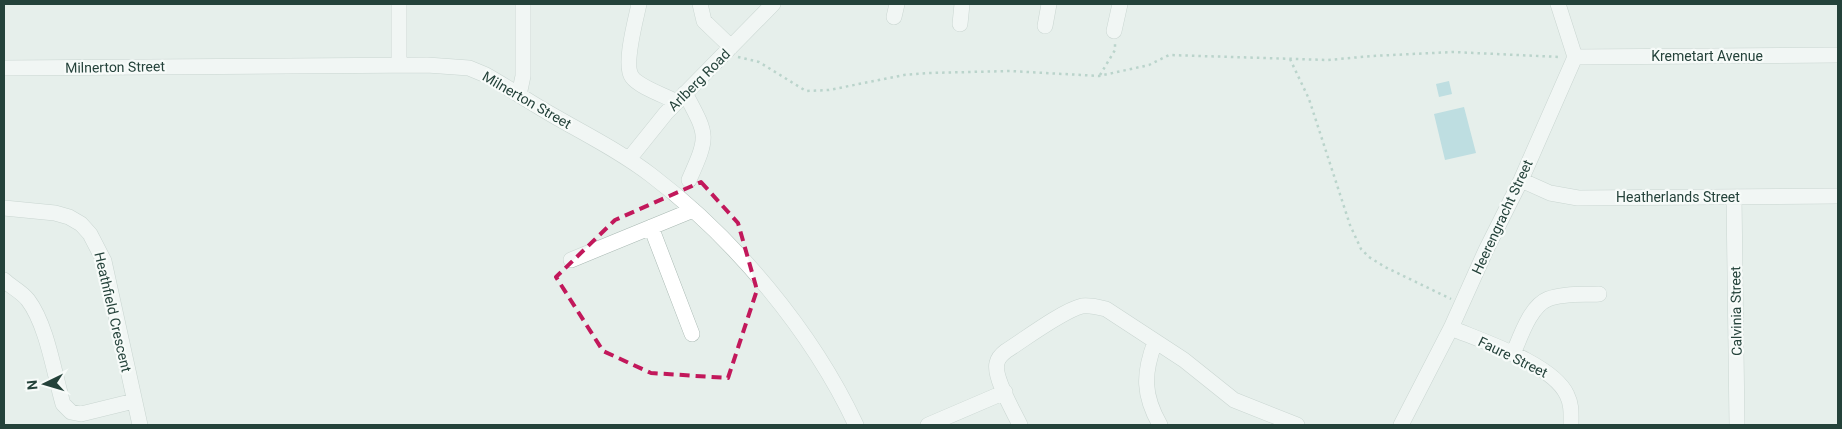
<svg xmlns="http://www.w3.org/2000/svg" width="1842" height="429" font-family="Roboto,sans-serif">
	<rect width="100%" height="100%" fill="#e6efeb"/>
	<path fill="#8ec9d4" d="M1449,81L1452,94L1439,97L1436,84Z
		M1464,107L1476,153L1445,160L1434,114Z"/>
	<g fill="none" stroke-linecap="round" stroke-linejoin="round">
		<defs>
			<path id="minor" d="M399,4V64
				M639,4C636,19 623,65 632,77C639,87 666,96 677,102
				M700,4L704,21L731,47
				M894,17L897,4
				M960,24L962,4
				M1045,26L1049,4
				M1114,31L1120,4
				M1575,57L1838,55
				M4,68L427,65L469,68L486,75C509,88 531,103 554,116C587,135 621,152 651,175C734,238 812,331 856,425
				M685,93C708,136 709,135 689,180
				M519,95L523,76V4
				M629,159L666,113L773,4
				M1521,180L1550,193L1578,198L1838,196
				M1734,197L1737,425
				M4,208L55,213L69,217L81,224L90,234L104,261L140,425
				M651,227L692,334
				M571,260L693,210
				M4,280C11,287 21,291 28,300C47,325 54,373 63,404L71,412L81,414L134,401
				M1451,328C1482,341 1553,364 1567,395C1572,405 1571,414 1571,425
				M1155,342C1143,374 1143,395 1160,425
				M1513,354C1520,338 1530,306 1548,299C1563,293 1584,295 1599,294
				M928,425L1005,392
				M1020,425C1014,412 993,377 997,363C998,358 1002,354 1006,351C1025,339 1062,311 1082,306C1090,305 1098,307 1106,309L1184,360L1234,400L1297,425
				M1401,425L1451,328L1486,250L1521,180L1575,57L1558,4"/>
		</defs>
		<use href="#minor" stroke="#a8b8b2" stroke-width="16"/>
		<path stroke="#86b3a5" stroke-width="2.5" stroke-dasharray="2.5 4" stroke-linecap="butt" d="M738,57L759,62L806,91L829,90L904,75L929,73L1010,71L1099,76L1149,65L1169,55L1328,60L1372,56L1453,52L1560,57
			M1290,59L1309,99L1350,225L1361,249L1369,257L1385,267L1451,299
			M1100,75L1115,50V43"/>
		<use href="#minor" stroke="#fff" stroke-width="15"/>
	</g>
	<path d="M0 0H1842V429H0ZM701,182L738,223L757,290L728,378L651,373L603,351L556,277L615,220Z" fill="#e6efeb" fill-opacity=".55" fill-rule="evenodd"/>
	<path fill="none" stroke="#c2185b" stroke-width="4" stroke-dasharray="10 6" stroke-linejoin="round" d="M701,182L738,223L757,290L728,378L651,373L603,351L556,277L615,220Z"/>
	<g text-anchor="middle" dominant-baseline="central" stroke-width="4.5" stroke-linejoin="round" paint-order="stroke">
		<g font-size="14" fill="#24423a" stroke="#f7fbf9">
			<text x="1707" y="56">Kremetart Avenue</text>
			<text transform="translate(115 67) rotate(-1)">Milnerton Street</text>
			<text transform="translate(699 80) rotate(-45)">Arlberg Road</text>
			<text transform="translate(527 100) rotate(30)">Milnerton Street</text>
			<text x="1678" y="197">Heatherlands Street</text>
			<text transform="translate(1502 217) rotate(-65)">Heerengracht Street</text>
			<text transform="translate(1736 311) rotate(-91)">Calvinia Street</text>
			<text transform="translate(113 312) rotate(77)">Heathfield Crescent</text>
			<text transform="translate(1513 357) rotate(26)">Faure Street</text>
		</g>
	</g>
	<rect width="1842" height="429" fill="none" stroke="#24423a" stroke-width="10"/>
	<g transform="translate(45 384) rotate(265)" stroke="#f7fbf9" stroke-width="4" paint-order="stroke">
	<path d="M0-4L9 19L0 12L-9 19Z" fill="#24423a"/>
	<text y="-8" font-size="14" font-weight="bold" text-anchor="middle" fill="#24423a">N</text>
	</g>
</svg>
